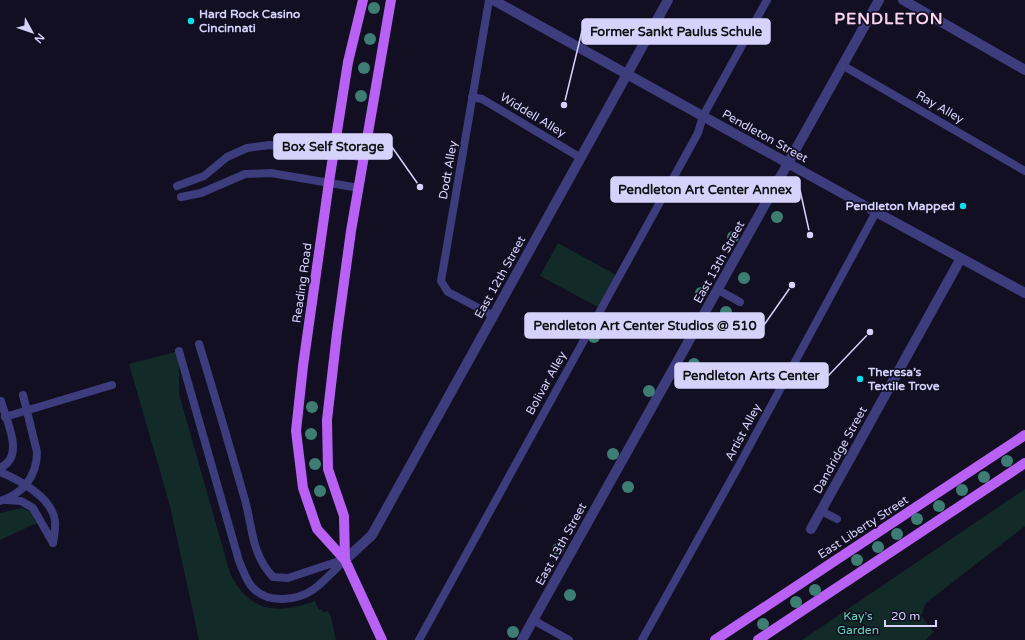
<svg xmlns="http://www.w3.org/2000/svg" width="1025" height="640" font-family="'Varela Round',sans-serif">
	<rect width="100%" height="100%" fill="#110f21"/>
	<path fill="#122b29" d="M558,243L616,275L598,307L540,276Z
		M179,351V394L230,573C249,612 277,615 315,601L319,610L322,609L323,613L328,611L331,617L336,640H199L170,506L129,364Z
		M1025,489V526L926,603L921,616L934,632L925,640H802Z
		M22,508L31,512L37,523L0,540V513Z"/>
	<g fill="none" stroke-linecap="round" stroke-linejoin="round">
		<path stroke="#3d3d7d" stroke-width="8" d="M489,0L441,281L448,292L494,316
			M842,65L1025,171
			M472,97L482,99L581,158
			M177,186L204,176L227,157L247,148L270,145L304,151L334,152L364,158
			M181,197L201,193L245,174L271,173L359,188
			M718,290L740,302
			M199,344C215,396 230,448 245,500C253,529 251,553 273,577L288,578L342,560
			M179,351L239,561C243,570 246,581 253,588C268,604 297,601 314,589C325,581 335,569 345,560
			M5,417L112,385
			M0,468C26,456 6,421 1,401
			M0,472C19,480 52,497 55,521C56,528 54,536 53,543
			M6,500L21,501L33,508L53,543
			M0,501C23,494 37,476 37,452L23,395
			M821,511L837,519
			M533,620L569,640
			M419,640L698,133L703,116L767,0
			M642,640L737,469L876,212"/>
		<path stroke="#3d3d7d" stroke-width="10" d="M493,0L876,212L1025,293
			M903,0L1025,70
			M811,529L961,258
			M345,560L372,535L668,0
			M522,640L879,0"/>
		<path stroke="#b960f5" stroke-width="10" d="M363,0L348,62L329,182L303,366L296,431L303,488L317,529L345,560L382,640
			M345,560L344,516L328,469L327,420L337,333L351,231L391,0
			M715,640L1025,435
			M758,640L1025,463"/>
	</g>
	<g fill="#3e7d74">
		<circle cx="374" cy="8" r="6"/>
		<circle cx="370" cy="39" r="6"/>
		<circle cx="364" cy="68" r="6"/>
		<circle cx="361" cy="96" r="6"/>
		<circle cx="777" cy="217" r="6"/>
		<circle cx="733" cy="237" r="6"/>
		<circle cx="744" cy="278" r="6"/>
		<circle cx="701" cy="293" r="6"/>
		<circle cx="726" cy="312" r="6"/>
		<circle cx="594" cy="337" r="6"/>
		<circle cx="694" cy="364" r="6"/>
		<circle cx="649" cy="391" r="6"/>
		<circle cx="312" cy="407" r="6"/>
		<circle cx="311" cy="434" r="6"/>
		<circle cx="613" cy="454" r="6"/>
		<circle cx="1007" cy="461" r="6"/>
		<circle cx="315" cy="464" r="6"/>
		<circle cx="984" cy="477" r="6"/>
		<circle cx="628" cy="487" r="6"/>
		<circle cx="962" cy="490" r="6"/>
		<circle cx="320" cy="491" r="6"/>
		<circle cx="939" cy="506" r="6"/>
		<circle cx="917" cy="519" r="6"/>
		<circle cx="897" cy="534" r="6"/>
		<circle cx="878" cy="547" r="6"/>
		<circle cx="558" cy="549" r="6"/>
		<circle cx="857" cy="560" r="6"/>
		<circle cx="815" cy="590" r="6"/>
		<circle cx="570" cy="595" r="6"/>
		<circle cx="796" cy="602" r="6"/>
		<circle cx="763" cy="624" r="6"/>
		<circle cx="513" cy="632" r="6"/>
	</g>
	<g fill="#0fdceb" stroke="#110f21" stroke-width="1.5">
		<circle cx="191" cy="21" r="4"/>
		<circle cx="963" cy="206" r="4"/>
		<circle cx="860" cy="379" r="4"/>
	</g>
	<g text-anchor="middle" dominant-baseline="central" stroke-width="3.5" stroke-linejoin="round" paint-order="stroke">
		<g font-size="12" font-weight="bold" fill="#d6d2fc" stroke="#110f21" text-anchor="start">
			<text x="199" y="14">Hard Rock Casino<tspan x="199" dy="14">Cincinnati</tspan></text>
			<text x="955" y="206" text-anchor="end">Pendleton Mapped</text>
			<text x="868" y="372">Theresa’s<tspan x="868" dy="14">Textile Trove</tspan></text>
		</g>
		<g font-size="12" fill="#d6d2fc" stroke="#110f21">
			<text transform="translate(940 107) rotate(30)">Ray Alley</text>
			<text transform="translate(533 115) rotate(31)">Widdell Alley</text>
			<text transform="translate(765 136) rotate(29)">Pendleton Street</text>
			<text transform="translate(448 170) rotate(-80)">Dodt Alley</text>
			<text transform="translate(719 262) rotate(-61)">East 13th Street</text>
			<text transform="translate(500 277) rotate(-61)">East 12th Street</text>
			<text transform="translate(302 283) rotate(-82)">Reading Road</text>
			<text transform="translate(546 383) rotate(-61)">Bolivar Alley</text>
			<text transform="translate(743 432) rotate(-62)">Artist Alley</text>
			<text transform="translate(840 450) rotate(-61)">Dandridge Street</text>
			<text transform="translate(863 527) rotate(-33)">East Liberty Street</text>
			<text transform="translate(561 544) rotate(-61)">East 13th Street</text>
		</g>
		<g font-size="12" fill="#63d7b7" stroke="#110f21">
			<text x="858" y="616">Kay’s<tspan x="858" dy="14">Garden</tspan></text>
		</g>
		<g font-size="16" font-weight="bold" letter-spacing="1" fill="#fcd4ef" stroke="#110f21">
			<text x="889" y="19">PENDLETON</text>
		</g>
	</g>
	<path fill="none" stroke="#d6d2fc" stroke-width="1.5" d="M564 105L582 31M420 187L392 147M810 235L800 190M792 285L764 325M870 332L828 376"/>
	<g fill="#d6d2fc" stroke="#110f21" stroke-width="1.5">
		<circle cx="564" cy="105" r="4"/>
		<circle cx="420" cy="187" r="4"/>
		<circle cx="810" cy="235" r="4"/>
		<circle cx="792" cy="285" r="4"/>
		<circle cx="870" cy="332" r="4"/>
	</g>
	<g fill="#d6d2fc" stroke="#d6d2fc" stroke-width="1.5">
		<rect x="582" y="19" width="188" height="25" rx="4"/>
		<rect x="274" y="134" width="118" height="25" rx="4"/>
		<rect x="611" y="177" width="189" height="25" rx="4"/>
		<rect x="525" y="313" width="239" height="25" rx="4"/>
		<rect x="675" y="363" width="153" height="25" rx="4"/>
	</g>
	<g font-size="13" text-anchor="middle" font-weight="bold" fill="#111">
		<text x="676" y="36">Former Sankt Paulus Schule</text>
		<text x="333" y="151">Box Self Storage</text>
		<text x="705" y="194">Pendleton Art Center Annex</text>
		<text x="645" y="330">Pendleton Art Center Studios @ 510</text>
		<text x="751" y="380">Pendleton Arts Center</text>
	</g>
	<g transform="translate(32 32) rotate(130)" stroke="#110f21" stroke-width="3" paint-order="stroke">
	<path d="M0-3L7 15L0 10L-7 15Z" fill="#d6d2fc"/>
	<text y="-6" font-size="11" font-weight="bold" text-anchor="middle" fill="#d6d2fc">N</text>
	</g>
	<path d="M885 620v6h51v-6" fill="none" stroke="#d6d2fc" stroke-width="2"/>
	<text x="891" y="620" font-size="12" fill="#d6d2fc" stroke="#110f21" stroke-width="3" paint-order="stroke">20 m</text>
</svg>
